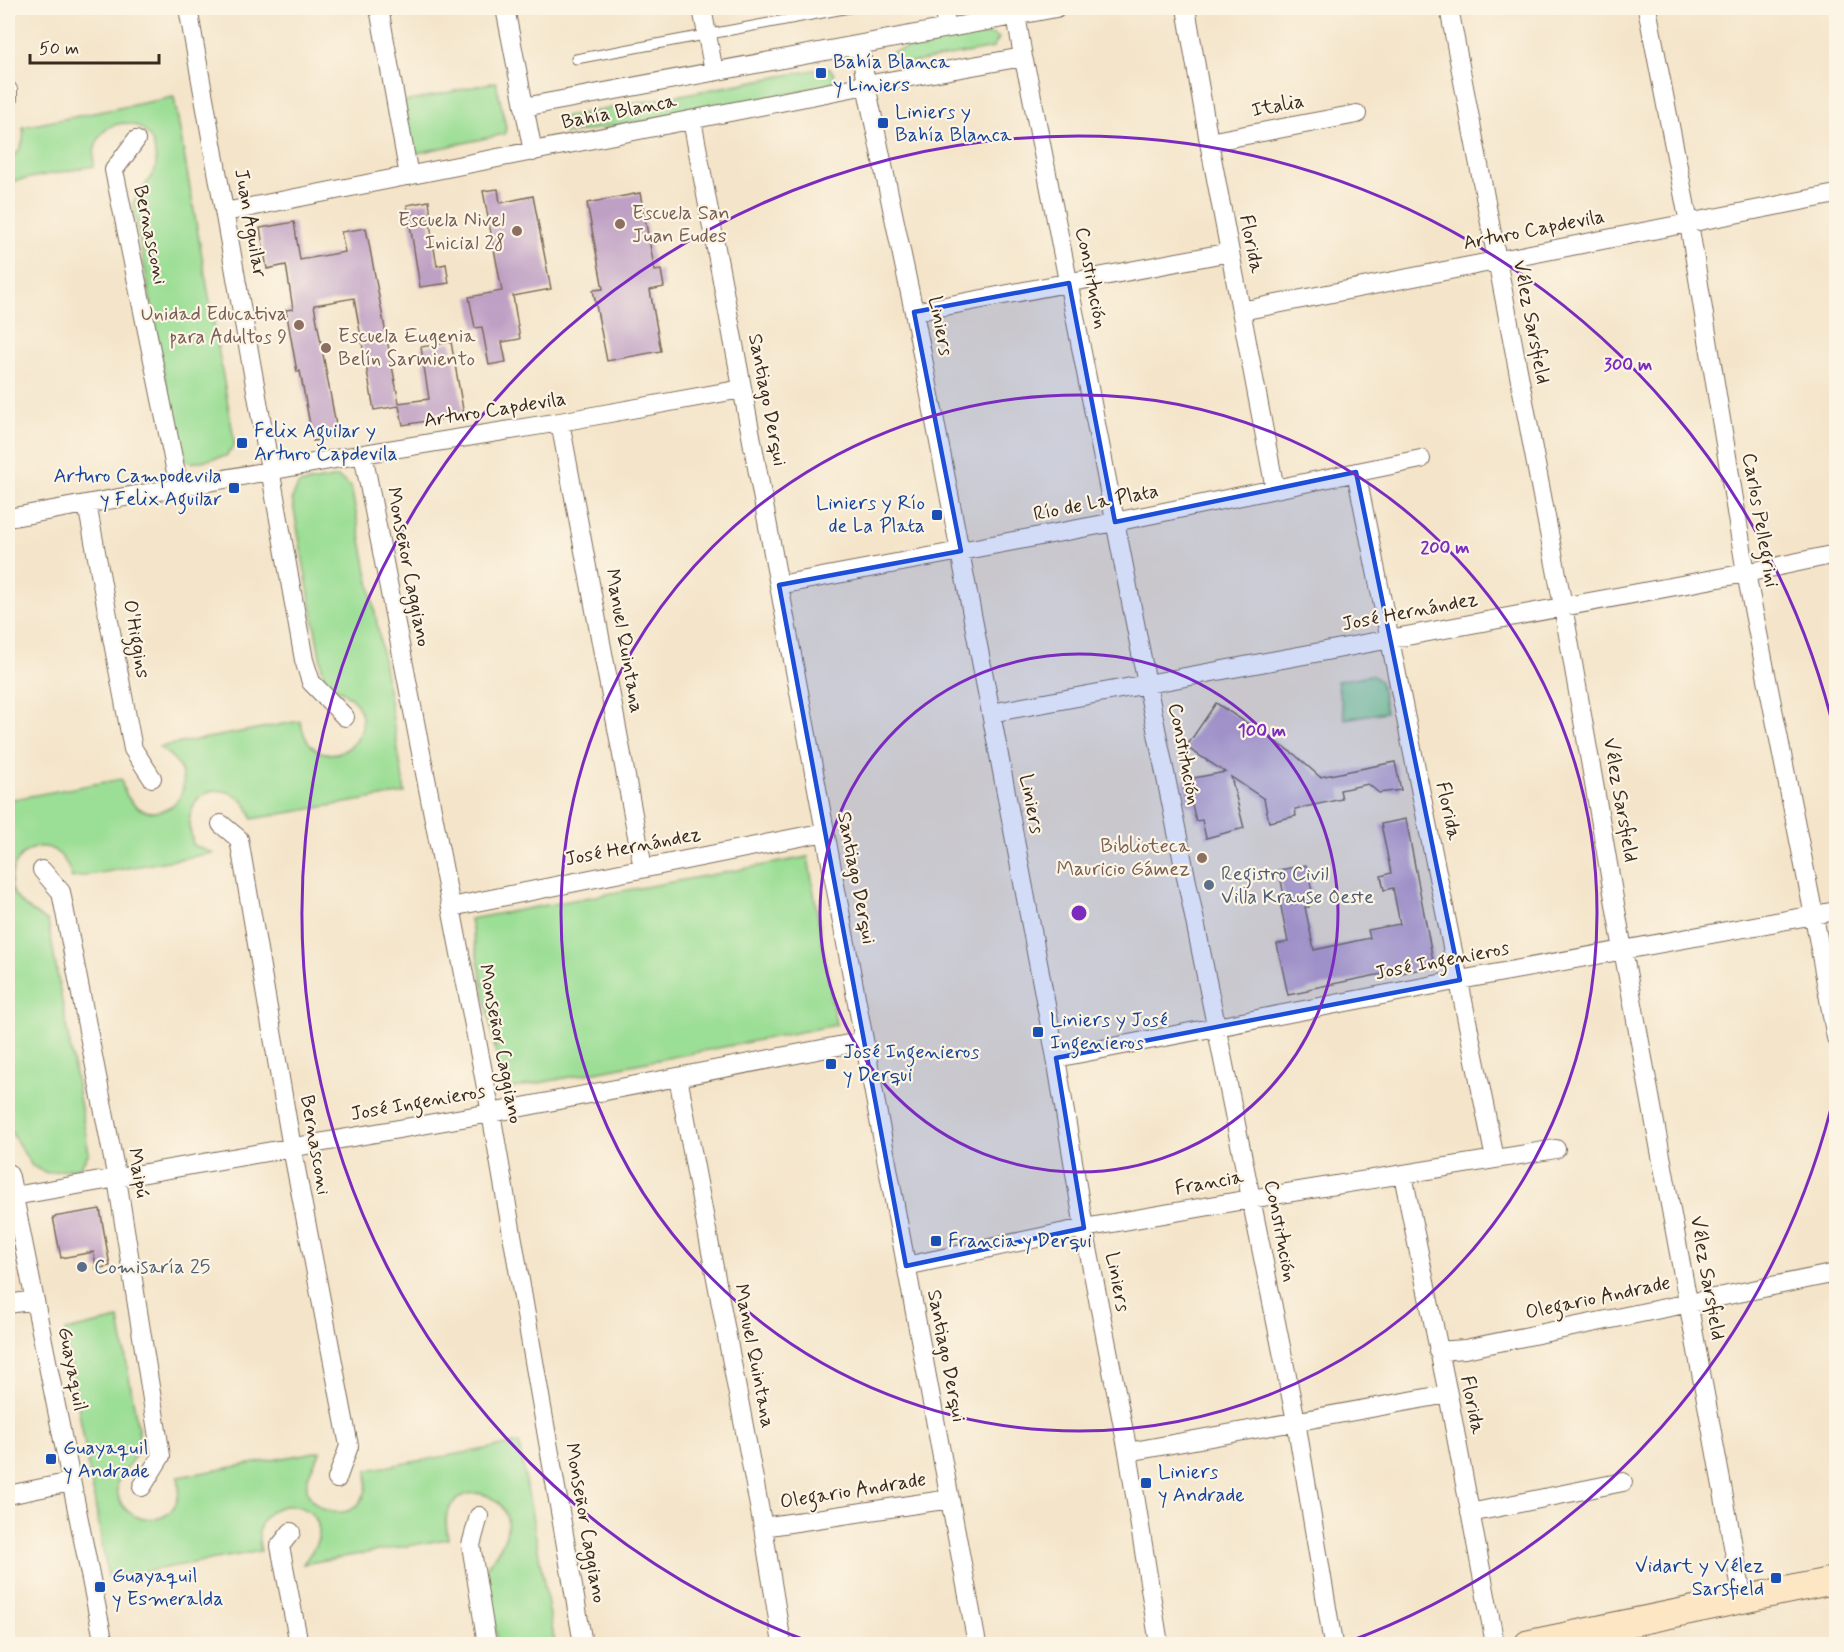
<svg xmlns="http://www.w3.org/2000/svg" width="1844" height="1652" font-family="Mynerve,sans-serif">
	<rect width="100%" height="100%" fill="#fcf5e5"/>
	<filter id="ink" filterUnits="userSpaceOnUse"><feTurbulence type="fractalNoise" baseFrequency=".0167" numOctaves="2"/><feDisplacementMap in="SourceGraphic" scale="12" xChannelSelector="R" yChannelSelector="G"/><feConvolveMatrix kernelMatrix="1 2 1 2 8 2 1 2 1" color-interpolation-filters="sRGB"/></filter>
	<filter id="wash" filterUnits="userSpaceOnUse"><feTurbulence type="fractalNoise" baseFrequency=".008" numOctaves="4" result="noise"/><feDisplacementMap in="SourceGraphic" scale="24" xChannelSelector="R" yChannelSelector="G"/><feGaussianBlur stdDeviation="1.35" result="paint"/><feColorMatrix in="noise" values="0 0 0 0 0 0 0 0 0 0 0 0 0 0 0 0 0 1.4 0 .05"/><feComposite in="paint" operator="in"/></filter>
	<g filter="url(#wash)">
		<rect width="100%" height="100%" fill="#f4e5ca"/>
		<path fill="#9bde95" stroke="#6b845a" stroke-width="1.5" d="M991,34L999,38L993,48L899,65L893,52L926,42Z
			M824,68L830,69L834,74V81L827,87L568,134L562,132L558,128L559,120L565,117Z
			M496,82L506,127L505,134L413,154L404,102Z
			M174,97L235,445L226,456L191,463L178,452L133,203C139,193 152,178 156,167C157,163 155,157 155,153C151,112 89,111 94,166L8,182V160C21,153 25,142 23,127Z
			M338,477L351,487L378,629L405,793L252,819C245,784 195,779 190,817C188,826 192,836 193,845L213,853L72,878C56,820 0,854 13,892C19,905 37,914 48,922L89,1153L80,1167L47,1173L32,1166L8,1127V800L121,779C133,839 205,807 177,763C173,757 165,752 159,747L300,721C302,728 304,737 309,743C333,772 378,737 357,705C350,694 334,687 324,679L292,498L299,484Z
			M1371,675L1380,681L1386,712L1345,719L1337,681Z
			M808,857L836,1025L503,1090L470,919Z
			M119,1319L141,1446L117,1483C114,1531 189,1534 178,1477L321,1451C317,1460 308,1472 307,1481C302,1517 373,1532 367,1470L519,1443L555,1644H498L485,1570C492,1559 503,1546 506,1534C517,1496 463,1477 448,1511C444,1519 447,1530 448,1539L303,1564C309,1555 320,1542 319,1531C317,1496 261,1498 259,1533C258,1539 260,1546 261,1551L108,1578L65,1331Z"/>
		<g id="blocks">
			<path fill="#bfa0c5" d="M498,189L500,203L533,196L551,289L513,296L520,339L502,342L506,362L489,365L482,327L475,328L469,297L502,291L483,191Z
				M640,193L655,271L661,270L664,287L650,290L661,351L607,361L593,290L603,289L587,203Z
				M429,201L431,217L429,218L437,266L446,264L449,283L420,287L407,205Z
				M294,222L300,260L345,252L341,232L366,228L399,403L429,399L421,347L451,342L464,415L403,425L399,406L374,410L354,298L314,305L338,436L313,441L300,371L297,372L286,310L293,309L286,265L267,269L260,228Z
				M1216,703L1294,754L1320,777L1395,762L1401,790L1379,793L1368,784L1340,790L1342,799L1295,809L1296,816L1269,822L1264,799L1231,777L1244,828L1206,838L1202,820L1196,821L1192,805L1187,806L1183,780L1225,772L1186,747Z
				M1406,819L1433,960L1426,968L1382,977V974L1308,989V991L1288,995L1277,944L1288,942L1279,897L1284,896L1279,870L1306,865L1312,891L1306,892L1309,907H1305L1314,950L1370,938L1368,930L1400,924L1393,888L1384,890L1381,876L1391,873L1381,824Z
				M100,1209L110,1266L96,1269L94,1252L61,1258L53,1217Z"/>
		</g>
	</g>
	<g filter="url(#ink)">
		<use href="#blocks" fill-opacity="0" stroke="#7c6b5a" stroke-width="1.5"/>
		<g fill="none" stroke-linecap="round" stroke-linejoin="round">
			<defs>
				<path id="lane" d="M576,59L849,8"/>
				<path id="street" d="M188,8L304,660L311,682L345,717
					M379,8L409,176
					M505,8L533,152
					M702,8L714,72
					M943,8L947,28
					M1015,8L1023,57L1029,82L1147,684L1296,1421L1333,1644
					M1186,8L1209,142L1275,489
					M1449,8L1563,606L1623,950L1743,1600
					M1647,8L1689,223L1746,573L1814,916L1836,1038
					M860,45L866,85L914,312L991,713L1056,1058L1084,1228L1128,1452L1159,1644
					M8,90V99
					M524,107L1056,8
					M692,120L977,1644
					M136,140L114,170L179,487
					M1209,142L1357,114
					M225,212L866,85L1023,57
					M1241,311L1836,194
					M914,312L1230,252
					M560,422L643,868
					M363,454L491,1113L583,1644
					M1356,472L1495,1159
					M87,504L133,749L152,778
					M8,518L363,454L560,422L742,389
					M779,585L1115,522L1421,459
					M991,713L1746,573L1836,554
					M221,824L239,839L292,1148L349,1446L337,1479
					M42,870L61,892L117,1179L161,1456L142,1487
					M451,907L825,832
					M1056,1058L1460,980L1836,911
					M678,1077L763,1527L782,1644
					M8,1173L10,1177L104,1644
					M1403,1175L1448,1394L1495,1644
					M14,1196L491,1113L864,1041
					M906,1266L1084,1228L1250,1199L1556,1149
					M8,1304L35,1300
					M1438,1351L1465,1349L1836,1273
					M1128,1452L1448,1394
					M8,1495L71,1482
					M1470,1513L1623,1482
					M479,1516L471,1545L487,1644
					M763,1527L950,1499
					M291,1532L280,1546L299,1644"/>
				<path id="secondary" d="M1528,1644L1836,1580"/>
			</defs>
			<use href="#lane" stroke="#7c6b5a" stroke-width="11"/>
			<use href="#street" stroke="#7c6b5a" stroke-width="20"/>
			<use href="#secondary" stroke="#7c6b5a" stroke-width="29"/>
			<use href="#lane" stroke="#fff" stroke-width="9"/>
			<use href="#street" stroke="#fff" stroke-width="18"/>
			<use href="#secondary" stroke="#fce6c4" stroke-width="27"/>
		</g>
	</g>
	<path fill="#1d4ed8" fill-opacity="0.2" stroke="#1d4ed8" stroke-width="4.5" stroke-linejoin="round" d="M1069,283L1115,522L1356,472L1460,980L1056,1058L1084,1228L906,1266L779,585L961,551L914,312Z"/>
	<g fill="none" stroke="#7b2cbf" stroke-width="3">
		<circle cx="1079" cy="913" r="259"/>
		<circle cx="1079" cy="913" r="518"/>
		<path d="M1836 1088A777 777 0 0 1 1345 1643M813 1643A777 777 0 1 1 1836 738"/>
	</g>
	<g fill="#1a4fb4" stroke="#fcf5e5" stroke-width="2">
		<rect x="815" y="67" width="12" height="12" rx="3"/>
		<rect x="877" y="117" width="12" height="12" rx="3"/>
		<rect x="236" y="437" width="12" height="12" rx="3"/>
		<rect x="228" y="482" width="12" height="12" rx="3"/>
		<rect x="931" y="509" width="12" height="12" rx="3"/>
		<rect x="1032" y="1026" width="12" height="12" rx="3"/>
		<rect x="825" y="1058" width="12" height="12" rx="3"/>
		<rect x="930" y="1235" width="12" height="12" rx="3"/>
		<rect x="45" y="1453" width="12" height="12" rx="3"/>
		<rect x="1140" y="1477" width="12" height="12" rx="3"/>
		<rect x="1770" y="1572" width="12" height="12" rx="3"/>
		<rect x="94" y="1581" width="12" height="12" rx="3"/>
	</g>
	<g fill="#8d6e63" stroke="#fcf5e5" stroke-width="2">
		<circle cx="620" cy="224" r="6"/>
		<circle cx="517" cy="231" r="6"/>
		<circle cx="299" cy="325" r="6"/>
		<circle cx="326" cy="348" r="6"/>
		<circle cx="1202" cy="858" r="6"/>
	</g>
	<g fill="#5c6f8a" stroke="#fcf5e5" stroke-width="2">
		<circle cx="1209" cy="885" r="6"/>
		<circle cx="82" cy="1267" r="6"/>
	</g>
	<g text-anchor="middle" dominant-baseline="central" stroke-width="4.5" stroke-linejoin="round" paint-order="stroke">
		<g font-size="20" fill="#164399" stroke="#fcf5e5" text-anchor="start">
			<text x="833" y="62">Bahía Blanca<tspan x="833" dy="23">y Liniers</tspan></text>
			<text x="895" y="112">Liniers y<tspan x="895" dy="23">Bahía Blanca</tspan></text>
			<text x="254" y="431">Felix Aguilar y<tspan x="254" dy="23">Arturo Capdevila</tspan></text>
			<text x="222" y="476" text-anchor="end">Arturo Campodevila<tspan x="222" dy="23">y Felix Aguilar</tspan></text>
			<text x="925" y="503" text-anchor="end">Liniers y Río<tspan x="925" dy="23">de La Plata</tspan></text>
			<text x="1050" y="1020">Liniers y José<tspan x="1050" dy="23">Ingenieros</tspan></text>
			<text x="843" y="1052">José Ingenieros<tspan x="843" dy="23">y Derqui</tspan></text>
			<text x="948" y="1241">Francia y Derqui</text>
			<text x="63" y="1448">Guayaquil<tspan x="63" dy="23">y Andrade</tspan></text>
			<text x="1158" y="1472">Liniers<tspan x="1158" dy="23">y Andrade</tspan></text>
			<text x="1764" y="1566" text-anchor="end">Vidart y Vélez<tspan x="1764" dy="23">Sarsfield</tspan></text>
			<text x="112" y="1576">Guayaquil<tspan x="112" dy="23">y Esmeralda</tspan></text>
		</g>
		<g font-size="20" fill="#3b2a1e" stroke="#fcf5e5">
			<text transform="translate(1278 106) rotate(-11)">Italia</text>
			<text transform="translate(619 112) rotate(-11)">Bahía Blanca</text>
			<text transform="translate(250 223) rotate(80)">Juan Aguilar</text>
			<text transform="translate(1534 230) rotate(-11)">Arturo Capdevila</text>
			<text transform="translate(150 235) rotate(78)">Bernasconi</text>
			<text transform="translate(1251 244) rotate(79)">Florida</text>
			<text transform="translate(1091 278) rotate(79)">Constitución</text>
			<text transform="translate(1531 322) rotate(79)">Vélez Sarsfield</text>
			<text transform="translate(940 326) rotate(79)">Liniers</text>
			<text transform="translate(767 400) rotate(79)">Santiago Derqui</text>
			<text transform="translate(495 410) rotate(-9)">Arturo Capdevila</text>
			<text transform="translate(1096 503) rotate(-11)">Río de La Plata</text>
			<text transform="translate(1760 520) rotate(80)">Carlos Pellegrini</text>
			<text transform="translate(408 567) rotate(79)">Monseñor Caggiano</text>
			<text transform="translate(1410 612) rotate(-11)">José Hernández</text>
			<text transform="translate(136 639) rotate(80)">O'Higgins</text>
			<text transform="translate(624 641) rotate(80)">Manuel Quintana</text>
			<text transform="translate(1184 754) rotate(79)">Constitución</text>
			<text transform="translate(1620 800) rotate(80)">Vélez Sarsfield</text>
			<text transform="translate(1031 804) rotate(79)">Liniers</text>
			<text transform="translate(1448 811) rotate(78)">Florida</text>
			<text transform="translate(633 847) rotate(-11)">José Hernández</text>
			<text transform="translate(856 878) rotate(79)">Santiago Derqui</text>
			<text transform="translate(1442 961) rotate(-11)">José Ingenieros</text>
			<text transform="translate(500 1044) rotate(79)">Monseñor Caggiano</text>
			<text transform="translate(418 1103) rotate(-10)">José Ingenieros</text>
			<text transform="translate(315 1145) rotate(80)">Bernasconi</text>
			<text transform="translate(138 1173) rotate(80)">Maipú</text>
			<text transform="translate(1209 1183) rotate(-10)">Francia</text>
			<text transform="translate(1280 1231) rotate(79)">Constitución</text>
			<text transform="translate(1707 1278) rotate(80)">Vélez Sarsfield</text>
			<text transform="translate(1117 1282) rotate(79)">Liniers</text>
			<text transform="translate(1598 1298) rotate(-12)">Olegario Andrade</text>
			<text transform="translate(754 1356) rotate(79)">Manuel Quintana</text>
			<text transform="translate(946 1356) rotate(79)">Santiago Derqui</text>
			<text transform="translate(72 1369) rotate(79)">Guayaquil</text>
			<text transform="translate(1472 1405) rotate(79)">Florida</text>
			<text transform="translate(853 1491) rotate(-9)">Olegario Andrade</text>
			<text transform="translate(585 1523) rotate(80)">Monseñor Caggiano</text>
		</g>
		<g font-size="20" fill="#785e54" stroke="#fcf5e5" text-anchor="end">
			<text x="632" y="213" text-anchor="start">Escuela San<tspan x="632" dy="23">Juan Eudes</tspan></text>
			<text x="505" y="220">Escuela Nivel<tspan x="505" dy="23">Inicial 28</tspan></text>
			<text x="287" y="314">Unidad Educativa<tspan x="287" dy="23">para Adultos 9</tspan></text>
			<text x="338" y="336" text-anchor="start">Escuela Eugenia<tspan x="338" dy="23">Belín Sarmiento</tspan></text>
			<text x="1190" y="846">Biblioteca<tspan x="1190" dy="23">Mauricio Gámez</tspan></text>
		</g>
		<g font-size="20" fill="#4e5e75" stroke="#fcf5e5" text-anchor="start">
			<text x="1221" y="874">Registro Civil<tspan x="1221" dy="23">Villa Krause Oeste</tspan></text>
			<text x="94" y="1267">Comisaría 25</text>
		</g>
	</g>
	<circle cx="1079" cy="913" r="9" fill="#7b2cbf" stroke="#fcf5e5" stroke-width="3"/>
	<g font-size="18" text-anchor="middle" font-weight="bold" fill="#7b2cbf" stroke="#fcf5e5" stroke-width="4.5" stroke-linejoin="round" paint-order="stroke">
		<text x="1628" y="370">300 m</text>
		<text x="1445" y="553">200 m</text>
		<text x="1262" y="736">100 m</text>
	</g>
	<rect width="1844" height="1652" fill="none" stroke="#fcf5e5" stroke-width="30"/>
	<path d="M30 54v9h129v-9" fill="none" stroke="#3b2a1e" stroke-width="3"/>
	<text x="39" y="54" font-size="18" fill="#3b2a1e" stroke="#fcf5e5" stroke-width="4.5" paint-order="stroke">50 m</text>
</svg>
